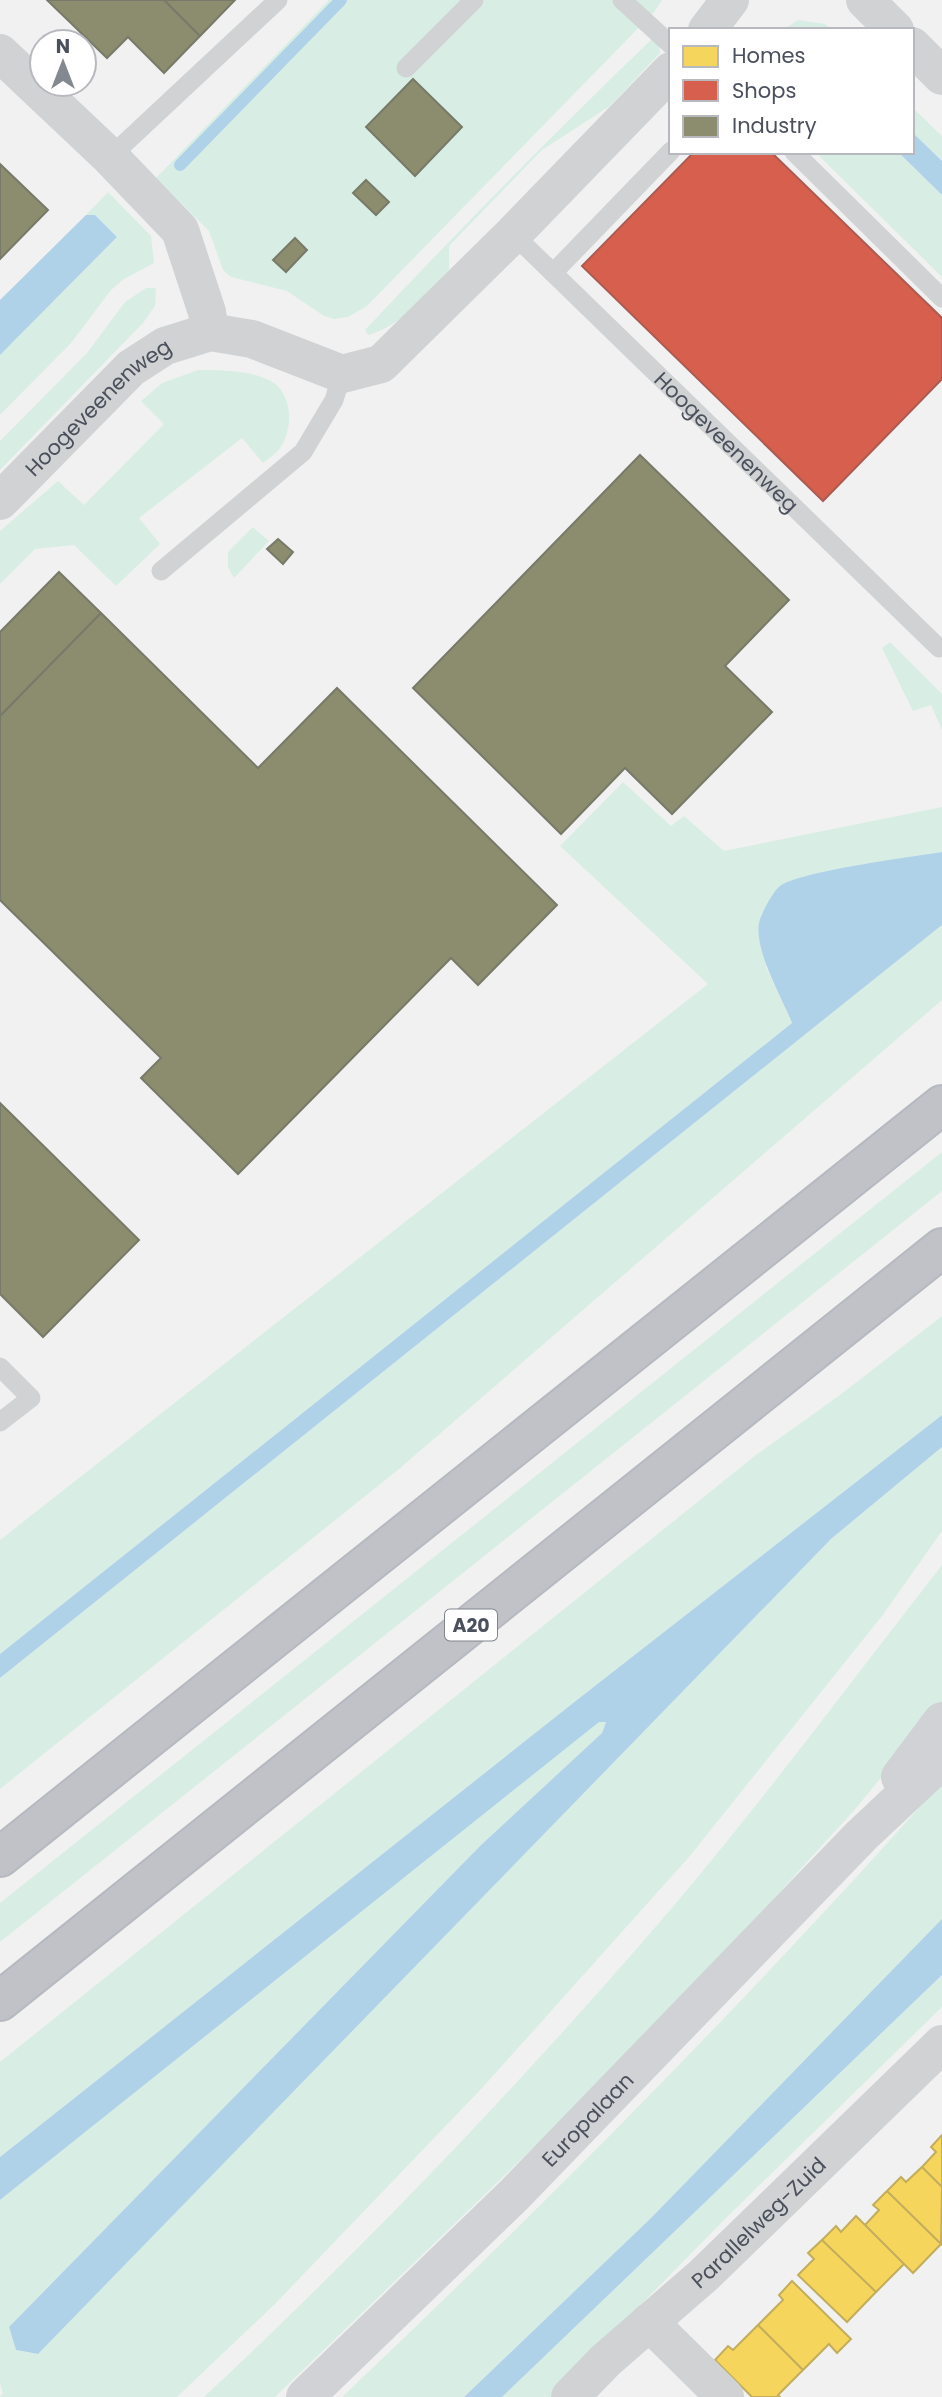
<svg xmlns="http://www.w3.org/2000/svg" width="942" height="2397" font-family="Poppins,sans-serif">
	<rect width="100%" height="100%" fill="#f1f1f1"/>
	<path fill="#d8eee4" d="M329,0H662L655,11L367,306L348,317L334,319L324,316L287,291L231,277L223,270L209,231L156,178Z
		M798,20L825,24L832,30H783Z
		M653,38L659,43L660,53L610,106L542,150L449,246V270C425,296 403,325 368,335L365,330C459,230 554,133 653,38Z
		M912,107L942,136V161L912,132Z
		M815,152H898L942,195V277Z
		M108,192L151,236L154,263L124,279L111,290L71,343L0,415V355L117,237L95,215H86Z
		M146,288H156L155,306L143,323L0,470V441L87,353L125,302Z
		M198,370C221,370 247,370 269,380C293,392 294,428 280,448C276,454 269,458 263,463L242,438L139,518L160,544L116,586L74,545L35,549L0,584V531L58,481L84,505L164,424L141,401L162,383Z
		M253,527L269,541L234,578L228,567V552Z
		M890,642L942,694V730L931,705L913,711L882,648Z
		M623,782L671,826L684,816L724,851L942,807V852L816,875L766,967L792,1023L0,1654V1540L708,984L560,846Z
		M942,925V1000L399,1469L0,1789V1678Z
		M942,1152V1191L0,1942V1903Z
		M942,1316V1415L582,1696L0,2157V2062L756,1455L840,1395Z
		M942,1447V1531L882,1616L689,1857L483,2087L275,2304L177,2397H0L3,2393L0,2383V2200L599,1721L606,1722L602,1733L481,1845L9,2327L16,2350L37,2354L831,1539Z
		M942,1565V1703L857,1807L650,2035L275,2397H204C354,2257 504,2101 639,1946C746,1824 842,1693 942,1565Z
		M942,1782V1919L924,1939L651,2218L464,2397H342C549,2201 753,1995 942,1782Z
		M942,1975V2007L728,2216L550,2397H502Z"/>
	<path fill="#b0d2e9" d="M912,132L942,161V195L898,152H912Z
		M86,215H95L117,237L0,355V300Z
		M942,852V925L0,1678V1654L792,1023C782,998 754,950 759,923C761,914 773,891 780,886C801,871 911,857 942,852Z
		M942,1415V1447L831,1539L38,2354L16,2350L9,2327L481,1845L602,1733L606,1722H599L0,2200V2157L582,1696Z
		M942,1919V1975L502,2397H464L651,2218Z"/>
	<path fill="#f6d55c" stroke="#c2ad5c" stroke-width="2" d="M942,2135V2187L922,2167L936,2152L931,2147Z
		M922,2167L942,2187L941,2244L887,2191L901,2177L906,2182Z
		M887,2191L941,2244L913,2273L865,2225L879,2210L873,2205Z
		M856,2216L904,2264L876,2292L822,2240L836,2226L841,2232Z
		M822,2240L876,2292L847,2322L798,2275L814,2259L808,2253Z
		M792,2281L851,2339L837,2353L829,2344L803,2370L758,2325L783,2300L779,2295Z
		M758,2325L803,2370L778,2395L780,2397H752L715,2360L728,2346L733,2350Z"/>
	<path fill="#d6604d" stroke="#ac5b52" stroke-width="2" d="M694,152H771L942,318V379L823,501L582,266Z"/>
	<path fill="#8c8c6e" stroke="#787a69" stroke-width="2" d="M47,0H164L200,36L164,73L128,37L107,58Z
		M164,0H235L200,36Z
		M413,79L462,127L415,176L366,127Z
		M0,164L48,210L0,259Z
		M366,180L389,202L376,215L353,193Z
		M295,238L307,250L286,272L273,260Z
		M640,455L789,600L725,666L772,712L672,814L625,768L561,834L413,688Z
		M278,539L293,552L283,564L267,549Z
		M59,572L101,613L0,716V632Z
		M101,613L258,768L337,688L557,905L478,985L451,958L238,1174L141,1078L161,1058L0,900V716Z
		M0,1103L139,1240L43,1337L0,1294Z"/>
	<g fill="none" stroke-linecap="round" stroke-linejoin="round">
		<path stroke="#b0d2e9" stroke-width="12" d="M180,165L341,0"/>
		<defs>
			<path id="motorway" d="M0,1857L942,1105
				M0,2001L942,1248"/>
		</defs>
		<use href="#motorway" stroke="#b6b9c0" stroke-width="42"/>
		<g stroke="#d0d2d4" stroke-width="19">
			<path d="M622,0L671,45"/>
			<path d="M406,68L474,0"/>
			<path d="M794,152L942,298"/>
			<path d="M110,157L278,0"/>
			<path id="s1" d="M513,234L939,648"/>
			<path d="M553,273L671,151"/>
			<path d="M161,571L303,452L334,400L342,374"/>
			<path d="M0,1367L31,1398L0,1422"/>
		</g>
		<g stroke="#d0d2d4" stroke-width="38">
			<path d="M865,0L895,30"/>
			<path d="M707,30L730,0"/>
			<path d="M912,46L942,76"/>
			<path d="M0,53L110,157L180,230L207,312L210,332"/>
			<path id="s2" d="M0,501L131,368L165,346L210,332L252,339L342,374L381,364L513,234L671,71"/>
			<path d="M649,2322L725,2397"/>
			<path id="s3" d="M570,2397L606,2360L704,2275L942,2044"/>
		</g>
		<g stroke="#d0d2d5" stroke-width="38">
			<path d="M900,1777L942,1721"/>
			<path id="s4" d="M305,2397L514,2195L862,1835L942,1760"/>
		</g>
		<use href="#motorway" stroke="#c0c2c8" stroke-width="38"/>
	</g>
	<g text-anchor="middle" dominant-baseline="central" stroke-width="7" stroke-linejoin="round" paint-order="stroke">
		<rect fill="#fff" stroke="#80848d" stroke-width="2" x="445" y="1609.5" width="52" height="31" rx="5"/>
		<g font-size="19" font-weight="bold" fill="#4a505c">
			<text x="471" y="1625">A20</text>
		</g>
		<g font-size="21" fill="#4a505c" stroke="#fff">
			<text stroke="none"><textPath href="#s2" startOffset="136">Hoogeveenenweg</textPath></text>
			<text stroke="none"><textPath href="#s1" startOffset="298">Hoogeveenenweg</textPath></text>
			<text stroke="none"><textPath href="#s4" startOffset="396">Europalaan</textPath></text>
			<text stroke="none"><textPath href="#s3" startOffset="257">Parallelweg-Zuid</textPath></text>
		</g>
	</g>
	<rect x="669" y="28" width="245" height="126" fill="#ffffff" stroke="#b7b9be" stroke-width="2"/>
	<rect x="683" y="46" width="35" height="21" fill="#f6d55c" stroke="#b7b9be" stroke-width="2"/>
	<text x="732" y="63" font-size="21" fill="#4a505c">Homes</text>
	<rect x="683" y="80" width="35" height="21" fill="#d6604d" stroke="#b7b9be" stroke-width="2"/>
	<text x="732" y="98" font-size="21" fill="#4a505c">Shops</text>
	<rect x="683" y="116" width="35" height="21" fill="#8c8c6e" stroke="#b7b9be" stroke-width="2"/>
	<text x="732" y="133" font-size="21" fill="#4a505c">Industry</text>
	<g transform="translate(63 63)"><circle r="33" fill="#ffffff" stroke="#b7b9be" stroke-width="2"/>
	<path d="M0-5L12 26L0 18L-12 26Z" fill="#848890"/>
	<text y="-10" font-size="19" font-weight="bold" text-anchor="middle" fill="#4a505c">N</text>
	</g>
</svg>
